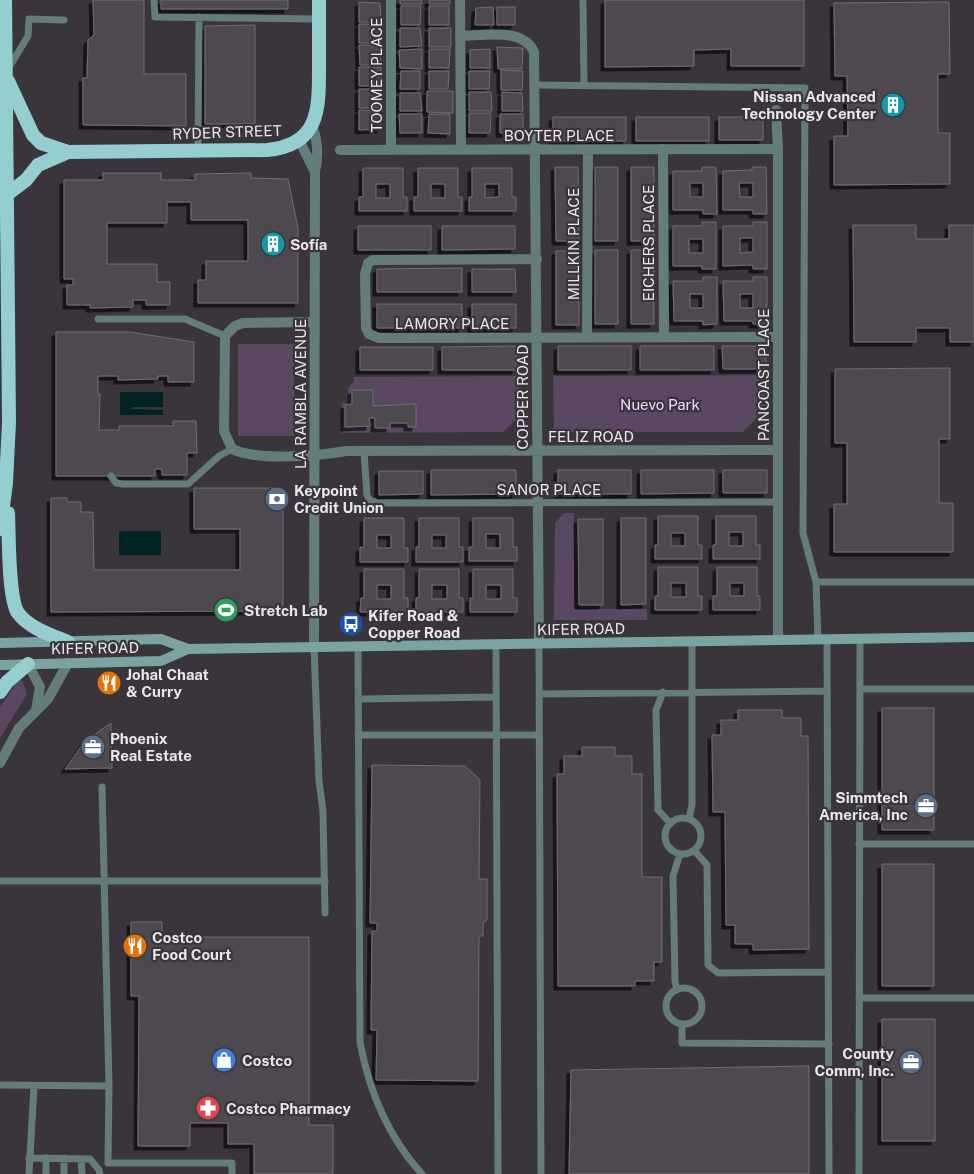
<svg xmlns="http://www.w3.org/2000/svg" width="974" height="1174" font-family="'Public Sans',sans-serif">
	<defs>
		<filter id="shadow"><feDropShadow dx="-4" dy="4" stdDeviation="0" flood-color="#0009"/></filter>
	</defs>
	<rect width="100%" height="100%" fill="#39353b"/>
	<path fill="#5a4863" d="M238,344H294V436H238Z
		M766,375V409L743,432H554L553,376Z
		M519,376V417L503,432L342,433V403H348V388L354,381V377Z
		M564,513H574V609H647V620H554L555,523Z
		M22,680L27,694L0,738V707L18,681Z"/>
	<path fill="#022325" d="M120,392H163V407H132V409L163,410V415H120Z
		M119,531H161V555H119Z"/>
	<path fill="#4e4a50" stroke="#716d74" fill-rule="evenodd" filter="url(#shadow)" d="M93,0H144V74H186V126L83,125V78H87L88,40L94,35Z
		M161,0H288V9H161Z
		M400,0H422V4H400Z
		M429,0H450V4H429Z
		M605,0H804V66H731V49L694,50V66L605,67Z
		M359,2L380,3L381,22H359Z
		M949,2L950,74H938V133H950V184L834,185V136H848L847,76H835L834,3Z
		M401,6H421L420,25H401Z
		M429,6H449V25H429Z
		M493,7L494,25H475L476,8Z
		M497,7H515V25H497Z
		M359,24H381V43H359Z
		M255,25V124H205V26Z
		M400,28H420L422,46L400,47Z
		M429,28H451V47H429Z
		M359,45H380L381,65H360Z
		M497,47L523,48L522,69H498Z
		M422,49V69L400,68L399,50Z
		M429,49H450L449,68H429Z
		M490,49V68H470V50Z
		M359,67H381V86H359Z
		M501,70L523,71L522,90H501Z
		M401,71H420V89H400Z
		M429,71H449L448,89H429Z
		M469,71H490L489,89H469Z
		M359,89H381V108H359Z
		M427,91H453V113L427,112Z
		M469,92H491L492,111H469Z
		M502,92L522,93L523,111H502Z
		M400,93H420L422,111H400Z
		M359,110L380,111L381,129L359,130Z
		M469,113H491L490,133H469Z
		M399,114H422V133H400Z
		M429,114H450V134L428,133Z
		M500,114H523V134L500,133Z
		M553,117H626V141H553Z
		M636,117H709V141H636Z
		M719,117H763V140H719Z
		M555,167H578L579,241H556Z
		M595,167H618V241H595Z
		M631,167H654V241H631Z
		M702,167H716L717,214H703V210H673V171H702ZM690,183H703V197H690Z
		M752,167H766L767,214H753V210H723V171L752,170ZM739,183H753V197H740Z
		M363,168H403V197H407V211H359V197H363ZM376,184H390V198H376Z
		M418,168H458V197H462V211H414V197H418ZM431,184H445V198H431Z
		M472,168H512V197H516V211H469V197H472ZM485,184H499V197L485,198Z
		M103,173H161V180H195V174L251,173V178L288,179L298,228V303H198V280H206V261H248V220H191V202H167V223H107V264H157V282H170V305H146V300H133V307L90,308V305H67V285H73V279H64V180H103Z
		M702,222H716V269H702V266H673V226H702ZM689,239H703V253H689Z
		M753,222H767V269H753V265L723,266V226H753ZM740,238H753V252L740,253Z
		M853,225H916V239H949V225H974V342H950V328H916V342H854Z
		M358,226H431V250H358Z
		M442,226H515V249L442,250Z
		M595,250H618V324H595Z
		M631,250H654V324H631Z
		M556,251H579V325H556Z
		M462,268V292H377V269Z
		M472,269H515L516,292H472Z
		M703,277H717V324L703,325V321H674L673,281H703ZM690,294H703V308H690Z
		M753,277H767V324H753V321H724L723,281H753ZM740,294H753V308H740Z
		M377,304H462V328H377Z
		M472,304H516V328H472Z
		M56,332H130L194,342V382H168V376H158V379L118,380V376H98V394H100L99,430H119V426H173V421H196L197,453H187V475H162V469H155V476H56Z
		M516,346V370H442V347Z
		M558,346H631V370H558Z
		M640,346H714V370H640Z
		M722,346H766V369H723Z
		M360,347H433V370H360Z
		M950,368V439H939V503H953V552H834V504H847V443H835V369Z
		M352,390H373V406L416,404V427H408V423H390V428H375V418H369L370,426L345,427V405L352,404Z
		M431,470H516V494L431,495Z
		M558,470H631V494H558Z
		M641,470H714V493L641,494Z
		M723,470H767V493H723Z
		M379,471H423V494L379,495Z
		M194,488H283V611L51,612V498H67V502H81V512H93L94,570H240V529H194Z
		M658,516H698V545H702V559H655V545H658ZM671,533H685V546H671Z
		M716,516H756V545H760V559H713V545H716ZM729,532H743V546H729Z
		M364,518H404V548H408V562H360V547L364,548ZM377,535H391V548H377Z
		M419,518H459V547H463V562H416V547H419ZM432,535H446V548H432Z
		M473,518H513V547H517V561H469V547H473ZM486,534H500V548H486Z
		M621,518H646V604L621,605Z
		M578,519H603V605H579Z
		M658,567H698V596H702V610H655V596H658ZM671,583H686V597H671Z
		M717,567H757V596H760V610H713V596H717ZM730,583H744V596H730Z
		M364,569H404V598H408V612H360L361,598H364ZM377,585H391V599H377Z
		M419,569H459V598H463V612H416V598H419ZM432,585H447V599H432Z
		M473,569H513V598H517V612H470V598H473ZM486,585H501V599H486Z
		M882,708H934V830H882Z
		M738,710H782V718H801V736H808L809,949L753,950V944H735V925H726L725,812H713L712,735H721V720H738Z
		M111,723L112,768L65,769L84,742Z
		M582,747H615V756H632V774H642V877H662V962H654V981H635V986H558L557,774H564V756H582Z
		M372,765L465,766L480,780L479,879H487V920L483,923V936H479L478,1081L376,1080L377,1030H371L372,931H377V923H370Z
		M882,864H934V986H882Z
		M131,922H162V937H309V1125H333V1174H254V1144H228V1123H190V1146H138L139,996H131Z
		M882,1019H935V1141H882Z
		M809,1066V1174H569L571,1070Z"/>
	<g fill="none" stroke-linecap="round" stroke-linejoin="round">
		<path stroke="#647c7c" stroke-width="7" d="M154,0L155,17L319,19
			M583,0L584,86
			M8,69L28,36L29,19L64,20
			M535,85L805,88L803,533L816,582H974
			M198,150L199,17
			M98,319H185L225,336
			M364,451L367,495L370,500L378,503L779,502
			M111,476L116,483L123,484H188L219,456L232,449
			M816,582L818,640
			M827,640L829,1174
			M539,644L541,1174
			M496,645L498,1174
			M314,646L319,781L323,811L325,913
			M358,646L360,1042C369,1091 388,1137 422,1174
			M860,689H974
			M663,692L656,710L658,810L670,823
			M539,694L827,691
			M358,699L496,697
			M358,735H539
			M102,787L109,1086L108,1163H232V1174
			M665 836a18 18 0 1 1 36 0a18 18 0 1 1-36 0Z
			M689,819L692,805V642
			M859,844H974
			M694,850L707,865L708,965L718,973L828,972
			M0,881H325
			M666 1006a18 18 0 1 1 36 0a18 18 0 1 1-36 0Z
			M677,990L675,981L673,876L680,854
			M859,998H974
			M682,1024V1043L829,1044
			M0,1085L109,1086
			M29,1158L90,1159L99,1170L100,1174
			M46,1158V1174
			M64,1158V1174
			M81,1159L82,1174
			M29,1174L34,1086
			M859,1174L860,639"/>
		<path stroke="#647c7c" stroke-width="10" d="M460,0L461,150
			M460,36C483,36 523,27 534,52L539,644
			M776,110L778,149V640
			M312,125C318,141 319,155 315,172L314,646
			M299,140L315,172
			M663,149L664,337
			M340,150L778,149
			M391,150V0
			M537,259L373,260L368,263L365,274L366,328L369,334L379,338L778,337
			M314,322L243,323L235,326L225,336L224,431L232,449C256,461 318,456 346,451L778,450
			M587,338L588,150
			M28,664L40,687L36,710
			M0,763L19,728L48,699L68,663"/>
		<path stroke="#7ba3a2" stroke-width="10" d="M0,643L161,639L188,649L974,637
			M0,665L161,661L188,649"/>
		<path stroke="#94cece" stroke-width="14" d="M8,81L33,135L41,143L68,152
			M5,196L26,180L38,165L68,152L267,150C320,145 319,109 319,66C319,44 319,22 319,0
			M8,513C9,533 8,599 18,613C29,628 51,635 68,642
			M0,529L6,483L9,422L5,0
			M0,692L7,682L28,664"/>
	</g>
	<defs>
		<symbol id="building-disc" viewBox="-11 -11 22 22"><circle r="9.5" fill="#0f9aa8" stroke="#39353b"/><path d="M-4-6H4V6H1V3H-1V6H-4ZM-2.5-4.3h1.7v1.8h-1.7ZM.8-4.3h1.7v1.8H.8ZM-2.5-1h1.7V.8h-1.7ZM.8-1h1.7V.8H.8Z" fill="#fff"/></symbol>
		<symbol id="bank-disc" viewBox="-11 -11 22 22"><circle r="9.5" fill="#5c6f8a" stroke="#39353b"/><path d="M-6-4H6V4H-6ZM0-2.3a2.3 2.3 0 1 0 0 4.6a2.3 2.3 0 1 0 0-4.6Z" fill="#fff"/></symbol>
		<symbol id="stadium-disc" viewBox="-11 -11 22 22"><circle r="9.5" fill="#2e9e5b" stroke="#39353b"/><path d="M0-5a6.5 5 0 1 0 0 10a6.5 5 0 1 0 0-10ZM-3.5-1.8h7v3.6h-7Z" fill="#fff"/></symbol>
		<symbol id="bus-disc" viewBox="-11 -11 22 22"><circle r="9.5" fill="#1a4fb4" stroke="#39353b"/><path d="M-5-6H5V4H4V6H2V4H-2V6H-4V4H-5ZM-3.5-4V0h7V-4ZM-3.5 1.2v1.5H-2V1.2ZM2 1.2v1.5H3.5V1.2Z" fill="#fff"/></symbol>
		<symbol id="restaurant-disc" viewBox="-11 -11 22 22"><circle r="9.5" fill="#e8710a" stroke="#39353b"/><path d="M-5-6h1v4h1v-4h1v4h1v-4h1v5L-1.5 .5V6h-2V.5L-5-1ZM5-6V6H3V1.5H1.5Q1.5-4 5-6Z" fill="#fff"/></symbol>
		<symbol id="office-disc" viewBox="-11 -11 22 22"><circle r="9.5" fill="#5c6f8a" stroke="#39353b"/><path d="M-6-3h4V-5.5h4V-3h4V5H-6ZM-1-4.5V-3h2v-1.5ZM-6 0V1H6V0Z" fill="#fff"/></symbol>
		<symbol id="shop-disc" viewBox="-11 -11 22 22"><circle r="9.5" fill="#3f7fe0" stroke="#39353b"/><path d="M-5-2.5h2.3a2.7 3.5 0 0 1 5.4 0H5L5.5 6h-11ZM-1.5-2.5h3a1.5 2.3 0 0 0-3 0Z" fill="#fff"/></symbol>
		<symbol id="pharmacy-disc" viewBox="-11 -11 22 22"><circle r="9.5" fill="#e0444e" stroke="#39353b"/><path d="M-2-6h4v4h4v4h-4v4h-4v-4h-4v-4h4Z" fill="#fff"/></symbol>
	</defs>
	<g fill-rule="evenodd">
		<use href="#building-disc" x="879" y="91" width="28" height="28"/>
		<use href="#building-disc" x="259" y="230" width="28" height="28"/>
		<use href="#bank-disc" x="263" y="485" width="28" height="28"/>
		<use href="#stadium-disc" x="212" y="596" width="28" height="28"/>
		<use href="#bus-disc" x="337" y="610" width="28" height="28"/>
		<use href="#restaurant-disc" x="95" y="669" width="28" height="28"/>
		<use href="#office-disc" x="79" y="733" width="28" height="28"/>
		<use href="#office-disc" x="912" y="792" width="28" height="28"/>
		<use href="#restaurant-disc" x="121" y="932" width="28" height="28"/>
		<use href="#shop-disc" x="210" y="1046" width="28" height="28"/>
		<use href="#office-disc" x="897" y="1048" width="28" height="28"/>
		<use href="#pharmacy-disc" x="194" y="1094" width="28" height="28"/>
	</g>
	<g text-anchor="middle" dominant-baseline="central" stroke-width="4.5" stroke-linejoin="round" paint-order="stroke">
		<g font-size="15" fill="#e9e7ea" stroke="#39353b">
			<text transform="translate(376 75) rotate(-90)">TOOMEY PLACE</text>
			<text transform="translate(227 132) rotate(-2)">RYDER STREET</text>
			<text x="559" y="135">BOYTER PLACE</text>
			<text transform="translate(648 243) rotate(-90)">EICHERS PLACE</text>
			<text transform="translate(573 244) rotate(-90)">MILLKIN PLACE</text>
			<text x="452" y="323">LAMORY PLACE</text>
			<text transform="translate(763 375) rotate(-90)">PANCOAST PLACE</text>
			<text transform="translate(300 394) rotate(-90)">LA RAMBLA AVENUE</text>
			<text transform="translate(522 397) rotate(-90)">COPPER ROAD</text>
			<text x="591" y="436">FELIZ ROAD</text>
			<text x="549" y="489">SANOR PLACE</text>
			<text transform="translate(581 629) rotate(-1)">KIFER ROAD</text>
			<text transform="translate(95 648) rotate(-1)">KIFER ROAD</text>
		</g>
		<g font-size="15" font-weight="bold" fill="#e9e7ea" stroke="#39353b" text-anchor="start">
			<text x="876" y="96" text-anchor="end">Nissan Advanced<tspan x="876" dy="17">Technology Center</tspan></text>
			<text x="290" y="244">Sofía</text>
			<text x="294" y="490">Keypoint<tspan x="294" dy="17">Credit Union</tspan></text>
			<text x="244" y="610">Stretch Lab</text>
			<text x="368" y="615">Kifer Road &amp;<tspan x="368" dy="17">Copper Road</tspan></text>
			<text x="126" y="674">Johal Chaat<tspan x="126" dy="17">&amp; Curry</tspan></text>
			<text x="110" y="738">Phoenix<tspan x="110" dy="17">Real Estate</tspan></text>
			<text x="908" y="797" text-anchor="end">Simmtech<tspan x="908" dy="17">America, Inc</tspan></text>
			<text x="152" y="937">Costco<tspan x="152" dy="17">Food Court</tspan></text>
			<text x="894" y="1053" text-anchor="end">County<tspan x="894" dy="17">Comm, Inc.</tspan></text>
			<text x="242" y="1060">Costco</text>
			<text x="226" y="1108">Costco Pharmacy</text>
		</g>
		<g font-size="15" fill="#f1d9fe" stroke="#39353b">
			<text x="660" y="404">Nuevo Park</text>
		</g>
	</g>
</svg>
